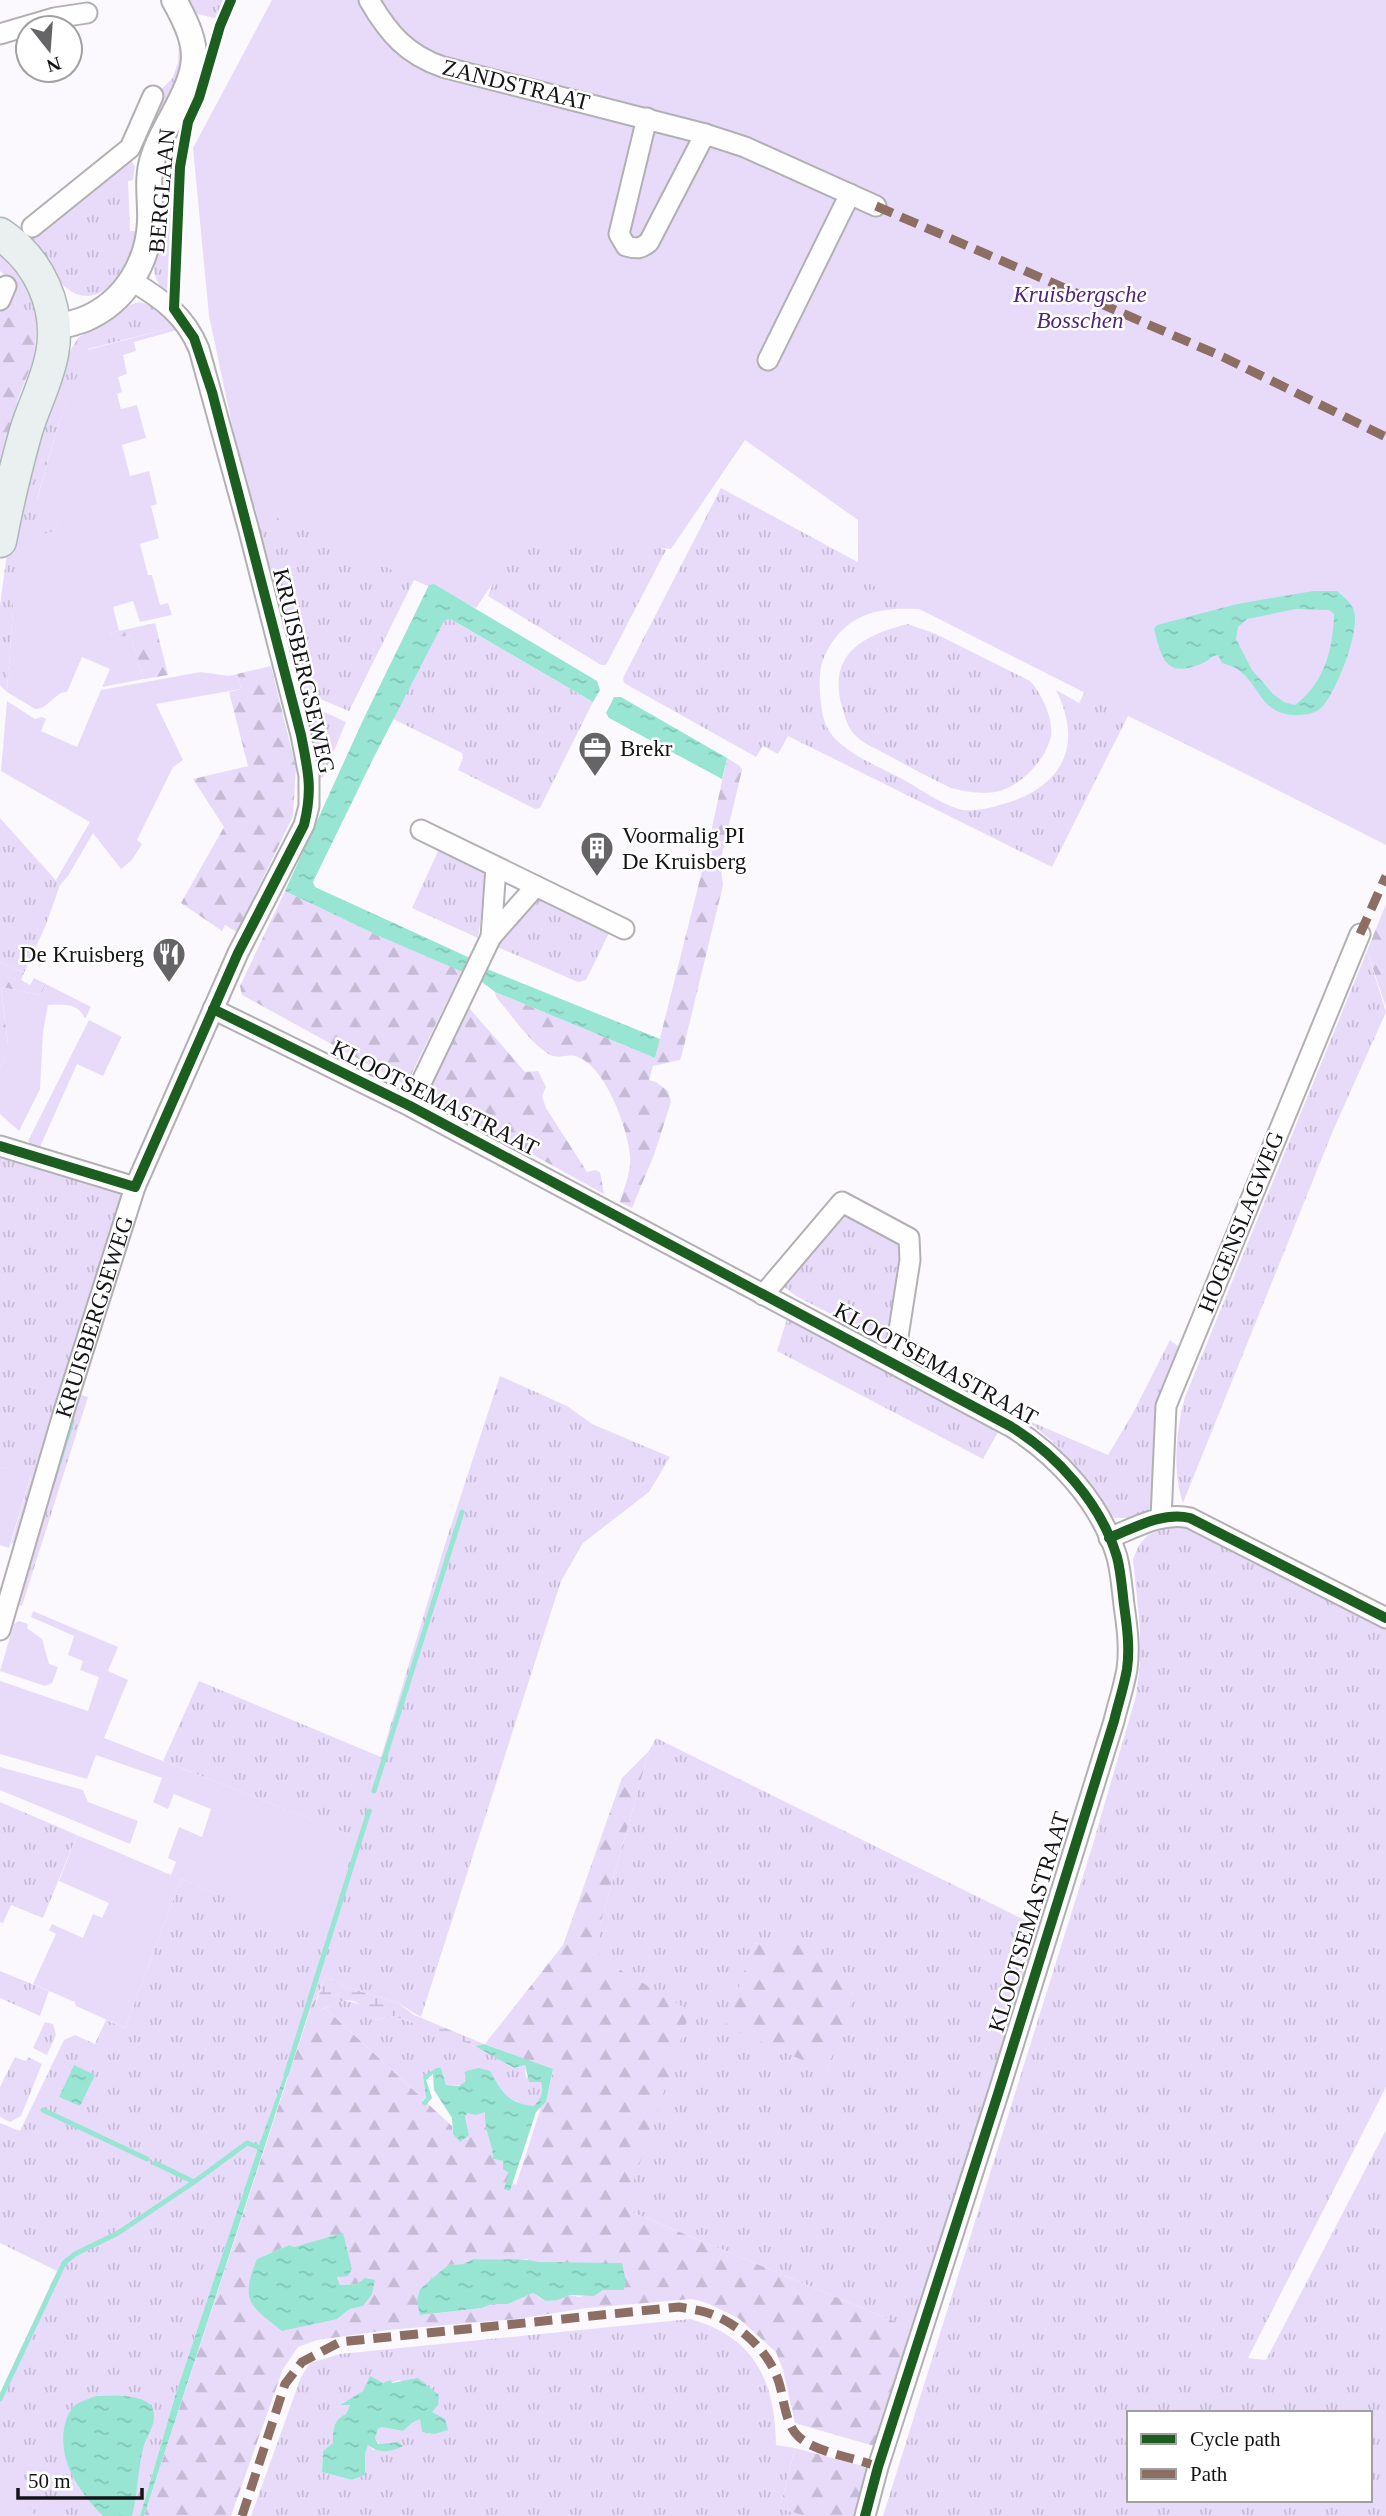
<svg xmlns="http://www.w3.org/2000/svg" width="1386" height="2516" font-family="Georgia,serif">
	<defs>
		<pattern id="grass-tufts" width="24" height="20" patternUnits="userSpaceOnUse" patternTransform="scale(1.75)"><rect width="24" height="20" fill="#e8dbfa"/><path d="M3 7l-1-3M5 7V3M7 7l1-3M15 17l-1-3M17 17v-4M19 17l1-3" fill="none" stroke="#c6bbd5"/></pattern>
		<pattern id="forest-firs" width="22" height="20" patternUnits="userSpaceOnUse" patternTransform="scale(1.75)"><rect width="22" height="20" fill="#e8dbfa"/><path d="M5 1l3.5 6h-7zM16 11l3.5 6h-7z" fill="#c6bbd5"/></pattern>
		<pattern id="wetland-marsh" width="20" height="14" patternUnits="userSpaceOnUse" patternTransform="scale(1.75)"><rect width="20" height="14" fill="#e8dbfa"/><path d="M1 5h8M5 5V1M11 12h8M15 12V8" fill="none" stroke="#c6bbd5"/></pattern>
		<pattern id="water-ripples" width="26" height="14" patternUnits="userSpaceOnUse" patternTransform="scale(1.75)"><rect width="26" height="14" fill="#98e5d4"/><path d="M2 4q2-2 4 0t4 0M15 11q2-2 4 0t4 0" fill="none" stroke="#82c4b5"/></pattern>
	</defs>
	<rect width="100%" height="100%" fill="#fbf9fd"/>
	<path fill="url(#grass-tufts)" fill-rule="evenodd" d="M185,0H224L218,19L190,12Z
		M176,28C197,64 168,100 151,132L145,127L158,92L172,79L178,63L179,43Z
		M127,155L135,166L133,180L128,181L130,231H137C134,263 100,320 63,285C56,278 52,266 46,258C39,247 30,238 20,229L26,225L44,230L70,209L71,202Z
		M169,208H174L171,291L169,296C143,272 157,253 162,222H169Z
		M0,251C21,270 34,296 37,324L24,320L7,277L0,271Z
		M139,302L160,308L183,336L174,327L88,349L58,425L37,499L61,529L14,596L7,692L0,685V606L10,529L66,357L79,337L100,326L124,307Z
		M248,476L415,578L349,711L296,689Z
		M721,488L948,611C900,608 854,601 827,651C820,663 819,679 820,693C821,705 822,718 828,729C840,752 884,769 906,781C923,791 944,806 963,810C977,812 997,806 1010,802C1066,783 1082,742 1056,690L1079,703L1092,678L1329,814L1128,716L1052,867L788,736L778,754L763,746L756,757L624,683L623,678Z
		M566,525L627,537L666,550L606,665H601L488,596L497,572L516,535Z
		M450,619L593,702L540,808L535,809L458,770L463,758L462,753L393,719L440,627L444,621Z
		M908,624L936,634L1030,681C1041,692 1054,720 1051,736C1046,760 1022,784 1000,791C984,795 967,792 951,788C928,777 906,765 884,753C875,748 863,744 856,736C848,729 845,717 842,707C827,655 862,635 908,624Z
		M307,704L346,722L323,777L319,778L302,707Z
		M0,818L60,885L45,927L24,973L0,962Z
		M439,849L488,868L478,938L412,908Z
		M536,892L610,931L586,980L578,982L493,945Z
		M1367,951L1386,1012L1332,1133L1183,1503C1172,1471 1176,1430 1185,1397Z
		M0,1150L117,1188L123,1200L18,1541L11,1544L31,1476L0,1467Z
		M847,1215L894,1236L903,1246L890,1342L887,1343L796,1296L783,1286L842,1216Z
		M787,1319L995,1430L998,1432L983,1459L777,1351Z
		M1170,1340L1181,1349L1155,1497L1148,1511L1135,1518H1115L1105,1512L1084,1480L1053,1442L1027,1420L1108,1455L1133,1413Z
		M500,1376L567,1406L592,1424L670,1457L649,1492L583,1543L561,1581L421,2017L398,2003L347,1987L325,1977L316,2000L314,1998L290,2069H287L259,2145L176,2393L140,2516H6L0,2508V2393L57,2271L0,2243V2123L20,2131L64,2040L75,2035L95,2044L106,2020L125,2028L181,1879L324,1938L356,1837L163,1761L199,1681L381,1757L446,1541Z
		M78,1394L88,1397L22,1606L14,1604Z
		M1172,1526H1181L1198,1532L1386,1628V2087L1248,2358L1266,2360L1386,2130V2516H883L1092,1847L1136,1696L1140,1664V1627L1133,1559L1139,1545L1148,1535ZM1129,2413H1370V2500H1129Z
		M656,1738L1039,1927L913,2329L629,2211L624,2205L653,2126L600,1958V1925L649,1751ZM758,1943L800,1945L853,1993L827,2071L754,1944Z
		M0,1802L77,1835L43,1918L11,1905L3,1923L0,1922Z
		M0,1971L49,1991L40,2016L0,1998Z
		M341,2000L365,2005L375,2020L394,2016L461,2040L488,2052L513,2068L525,2065L526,2077L541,2081C544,2091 541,2099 534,2107C517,2104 501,2096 495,2080C479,2081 461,2087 446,2085L441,2068L423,2076L426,2098L424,2100L325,2008Z
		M45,2022L53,2024L56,2035L47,2055L33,2048Z
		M15,2057L26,2061L28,2057L42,2064L21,2116L10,2122L0,2117V2087Z
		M690,2319C755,2337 775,2381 776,2445L795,2448L780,2508L805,2516H251L301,2377L310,2363L340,2354ZM400,2380L432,2412L422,2432L421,2418L412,2423L403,2431L382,2427L378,2429L375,2438L379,2444L398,2442L373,2450L368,2444L365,2454V2475L352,2480L322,2472L323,2451L333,2443L350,2405L343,2402L351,2400L363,2391Z"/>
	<path fill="url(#forest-firs)" fill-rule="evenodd" d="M11,287L24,319L37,324L34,358L18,399L8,438L0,485V312Z
		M155,623L168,675L144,679L130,635L112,639L110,633Z
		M271,666L296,768L293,816L237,932L225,925L222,931L181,903L224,827L193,779L248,766L229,692L241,689L237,674Z
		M727,758L740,766L742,770L720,862L723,885L682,1054L680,1060L653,1066L649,1080L656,1082L668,1091L671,1102L654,1155L632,1208L620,1202C624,1188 632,1169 630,1155C627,1127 606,1068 578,1057C565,1052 558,1063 543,1050C526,1037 510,1013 496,997L495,992L655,1058L706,855Z
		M285,891L381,937L462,971L406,1085L242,995L240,986Z
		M1386,904V1007L1367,951Z
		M0,962L24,973L21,980L30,985L34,978L46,984L41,995L1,987L8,1045L0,1069Z
		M463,1001L525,1072L538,1071L546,1087L542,1096L546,1108L587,1172L595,1170L600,1172L604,1194L419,1092Z
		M649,1751L600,1925V1958L690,2011L653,2126L625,2205L629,2211L913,2329L877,2447L795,2423L783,2370L776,2352L738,2318L707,2303L692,2299L587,2308L517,2319L389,2330L317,2340L298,2347L283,2369L231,2516H144L314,1998L316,2000L313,2013L325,2008L424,2100L421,2103L425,2106L427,2103L452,2126L453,2134L469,2135L465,2116L468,2113L485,2112C484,2133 493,2141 493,2159L503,2161L509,2173L510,2191L513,2183L516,2185L541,2107L546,2102L553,2070L485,2044L563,1945L622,1778ZM343,2234L337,2276L340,2285L357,2284L365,2278L363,2306L350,2309L337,2319L257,2259L289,2245L294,2247ZM473,2259L495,2261L526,2259L624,2290H603L579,2297L570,2295L558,2300L540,2298L533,2293L508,2304H492L482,2308L421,2315L420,2289L448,2265L463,2264Z
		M758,1943C771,1943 784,1942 797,1944C817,1948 855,1977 853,1999L827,2071L725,2026L754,1944Z
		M795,2448L870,2468L856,2516H805L780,2508Z"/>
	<path fill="url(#wetland-marsh)" d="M325,1977L347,1987L398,2003L414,2015L484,2044L475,2046L394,2016L375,2020C354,1989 340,2001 312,2014Z"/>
	<path fill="#e8dbfa" d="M272,0H1386V845L858,578V520L745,440L671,549L525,536L476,608L249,505L209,316L193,148Z
		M174,327L177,330L134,342L136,351L123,355L127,374L118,377L122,392L117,394L121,409L137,405L146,438L122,445L130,476L149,471L157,504L151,506L159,538L140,544L148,575H152L160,605L168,603L172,615L140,622L133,601L113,607L119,631L110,633L112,638L130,635L144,679L102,687L110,669L82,657L67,692C53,692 50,709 35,709L7,692L14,596L25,539L61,529L37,500L58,425L87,350Z
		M201,672L229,676L237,674L241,689L156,704L183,760L173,767L137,840L142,844L132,860L121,869L93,833L68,876L60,885L56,880L90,822L1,771L7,701L35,719L42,717L46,719L41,731L77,747L101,690Z
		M46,984L91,1007L85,1019C78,1002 64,1005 48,1005L43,1032L40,1089L19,1131L0,1114V1069L8,1044L1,987L41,995Z
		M89,1020L122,1037L120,1040L103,1076L77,1064L40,1147L32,1145L28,1141Z
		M0,1467L31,1475L9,1548L0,1545Z
		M33,1611L118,1647L108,1671L128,1680L104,1738L357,1837L324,1939L181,1879L125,2028L76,2006L75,2002L70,2000L33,1984L56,1934L49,1930L52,1924L83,1938L93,1914L102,1918L109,1903L59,1881L77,1835L171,1875L176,1862L168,1858L179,1827L202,1837L211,1809L174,1794L168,1809L153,1802L162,1778L96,1755L87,1779L0,1754V1681L88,1711L99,1677L80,1670L83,1661L68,1655L74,1636L31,1617Z
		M19,1621L28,1624L27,1628L42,1639L49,1664L58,1667L52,1683L45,1686L0,1671L14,1624Z
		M0,1767L83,1790L88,1802L138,1821L130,1844L0,1790Z
		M0,2468L36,2516H0Z"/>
	<path fill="url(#water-ripples)" fill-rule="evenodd" d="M434,584L597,681L600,690L593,702L466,628L450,619L444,621L373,759L313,882L315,887L468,957L487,969L660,1039L655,1058L495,992L477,978L381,937L285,891L364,718L429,585Z
		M1313,591H1337C1344,597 1351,602 1354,611C1360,633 1337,689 1323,706C1315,715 1303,715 1293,715C1260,713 1260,684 1237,669C1233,666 1227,665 1222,663L1218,655C1211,656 1210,660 1203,663C1166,679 1162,660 1154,629L1157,625L1237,604ZM1296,609L1329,610L1334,614C1333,648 1325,683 1295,705L1284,702L1273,694L1252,670L1236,639L1238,627L1247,619Z
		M614,697H621L727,758L722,779L609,718L606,713Z
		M484,2044L553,2069L546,2102L536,2112L510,2191L504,2189L509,2173L503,2169V2161L493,2159C493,2142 484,2133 485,2112L476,2115L468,2113L465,2116L469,2135L460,2142L453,2134L452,2118L434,2090L433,2074L426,2080L432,2098L425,2106L421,2103L426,2098L423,2076L437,2068H441L446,2085L459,2086L465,2082L466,2071L479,2068L490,2071C502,2092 507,2103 534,2106C541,2099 544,2091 541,2082H529L525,2065L514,2068L475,2046Z
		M74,2065L95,2075L80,2106L59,2097Z
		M287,2068L290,2069L144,2516H140L176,2393L259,2145Z
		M343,2233L352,2269L348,2276L337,2277L340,2285L357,2284L365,2278L375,2280L372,2294L363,2306L350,2309L337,2319L282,2331C249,2305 240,2301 257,2259L289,2245L294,2247Z
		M473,2259C495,2261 518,2257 539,2262L622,2263L626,2282L624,2290H603L594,2296L570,2295L558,2300L546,2301L533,2293L508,2304H492L482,2308L420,2315L417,2301L420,2289L448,2265L463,2264Z
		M370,2376L383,2383L391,2380L392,2383L418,2378L439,2395L438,2405L432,2412L445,2419L448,2430L434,2434L422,2432L420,2419L412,2423L403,2431L382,2427L378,2429L375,2438L378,2444L398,2442L403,2446C391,2452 379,2454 368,2445L365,2454V2475L352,2480L322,2472L323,2451L333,2443C333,2430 333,2420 346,2414L350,2405H340L363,2391Z
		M96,2396C114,2396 157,2391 154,2419C153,2428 147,2436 144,2445C138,2465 138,2493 132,2516H103C80,2492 59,2464 64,2429C65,2422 69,2410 75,2405C81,2401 89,2399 96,2396Z"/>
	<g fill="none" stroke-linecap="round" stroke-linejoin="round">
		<path stroke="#98e5d4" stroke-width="5" d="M52,1484L72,1421
			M374,1791L462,1512
			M286,2075L369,1811
			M43,2110L147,2159
			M155,2163L194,2182L247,2143L261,2148
			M0,2399L64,2263L75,2254L118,2233L194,2182"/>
		<defs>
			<g id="minor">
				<path d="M369,0C388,33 407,55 443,67L705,134L745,147L876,206"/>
				<path d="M0,34L54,18L87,13"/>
				<path d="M647,118L619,234L626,246C637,249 641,249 649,242L705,134"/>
				<path d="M32,227L130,148L153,96"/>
				<path d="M0,300L6,286"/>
				<path d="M768,360L850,194"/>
				<path d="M421,830L624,929"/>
				<path d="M496,867L491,937L536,886"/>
				<path d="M213,1009L410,1106L1010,1426C1057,1455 1101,1503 1117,1557C1121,1572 1122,1589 1124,1605C1127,1626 1130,1648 1127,1669C1124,1687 1118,1704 1114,1721L998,2094L878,2467L865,2516"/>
				<path d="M410,1106L491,937"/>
				<path d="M0,1146L135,1187"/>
				<path d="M763,1295L842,1202L909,1238L910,1260L894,1362"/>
				<path d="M1161,1518L1166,1406L1360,934"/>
				<path d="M1109,1538C1134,1528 1163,1511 1190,1518L1386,1618"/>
				<path id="s1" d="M0,1630L64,1411L135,1187L238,953L304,825L309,806V776L301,735L248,527L199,349C185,315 162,299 132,281"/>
			</g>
			<path id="tertiary" d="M54,328C64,325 75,323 85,319C125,302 148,263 150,222C151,200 146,179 153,158C157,144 164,132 171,119C199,67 203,52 174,0"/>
			<path id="primary" d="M0,234C39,260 61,307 52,354C47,381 34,405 26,431C16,467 7,504 0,541"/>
		</defs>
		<use href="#minor" stroke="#b2b0b3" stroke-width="23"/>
		<use href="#tertiary" stroke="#b2b0b3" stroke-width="28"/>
		<use href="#primary" stroke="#acb8b7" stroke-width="35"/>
		<use href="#minor" stroke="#fefeff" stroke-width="19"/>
		<use href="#tertiary" stroke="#fefeff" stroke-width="24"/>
		<use href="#primary" stroke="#eaf0ef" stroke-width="32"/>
		<path stroke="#8d6e63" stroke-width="9" stroke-dasharray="18 9" stroke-linecap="butt" d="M876,206L1223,357L1386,437
			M1360,934L1386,876
			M242,2516L285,2384L302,2362L340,2342L679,2307C689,2309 701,2310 711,2314C741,2325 772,2354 780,2386C784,2401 786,2425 798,2436C815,2453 855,2457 878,2467"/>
		<defs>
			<path id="cycleway" d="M213,1009L410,1106L1010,1426C1057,1455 1101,1503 1117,1557C1121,1572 1122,1589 1124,1605C1127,1626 1130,1648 1127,1669C1124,1687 1118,1704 1114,1721L998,2094L878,2467L865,2516
				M0,1146L135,1187L238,953L304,825C313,788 308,771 301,735L212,392L194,338L174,309L180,167L188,122L199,98L220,26L231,0
				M1109,1538C1134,1528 1163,1511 1190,1518L1386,1618"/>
		</defs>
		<use href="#cycleway" stroke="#fff" stroke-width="15"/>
		<use href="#cycleway" stroke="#1b5e20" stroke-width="10"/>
	</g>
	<defs>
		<symbol id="office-pin" viewBox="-11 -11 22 30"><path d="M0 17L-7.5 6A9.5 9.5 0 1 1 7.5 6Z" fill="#656466" stroke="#fff"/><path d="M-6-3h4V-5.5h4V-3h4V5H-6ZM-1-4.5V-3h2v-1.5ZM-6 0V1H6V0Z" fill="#fff"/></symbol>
		<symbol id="building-pin" viewBox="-11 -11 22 30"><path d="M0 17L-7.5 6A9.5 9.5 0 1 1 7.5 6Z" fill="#656466" stroke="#fff"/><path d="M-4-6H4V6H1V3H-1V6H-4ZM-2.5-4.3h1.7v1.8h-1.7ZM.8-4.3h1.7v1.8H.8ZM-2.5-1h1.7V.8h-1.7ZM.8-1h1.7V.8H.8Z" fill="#fff"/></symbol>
		<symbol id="restaurant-pin" viewBox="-11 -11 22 30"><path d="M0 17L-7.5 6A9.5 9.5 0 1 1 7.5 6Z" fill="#656466" stroke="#fff"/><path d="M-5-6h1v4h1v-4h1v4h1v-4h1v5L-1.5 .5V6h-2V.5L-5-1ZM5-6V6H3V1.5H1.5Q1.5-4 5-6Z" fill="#fff"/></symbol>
	</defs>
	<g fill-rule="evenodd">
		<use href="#office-pin" x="576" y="729" width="38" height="52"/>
		<use href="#building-pin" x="578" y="829" width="38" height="52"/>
		<use href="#restaurant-pin" x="150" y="935" width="38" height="52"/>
	</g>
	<g text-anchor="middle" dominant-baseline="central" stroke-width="5" stroke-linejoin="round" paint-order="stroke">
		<g font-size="23" fill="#141315" stroke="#fff">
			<text transform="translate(516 85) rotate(14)">ZANDSTRAAT</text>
			<text transform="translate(162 191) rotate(-85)">BERGLAAN</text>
			<text transform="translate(304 671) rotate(77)">KRUISBERGSEWEG</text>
			<text transform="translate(435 1098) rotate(27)">KLOOTSEMASTRAAT</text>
			<text transform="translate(1241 1222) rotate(-68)">HOGENSLAGWEG</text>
			<text stroke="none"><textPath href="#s1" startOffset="327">KRUISBERGSEWEG</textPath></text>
			<text transform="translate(936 1364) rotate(29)">KLOOTSEMASTRAAT</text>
			<text transform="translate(1029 1922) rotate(-73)">KLOOTSEMASTRAAT</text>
		</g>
		<g font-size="23" font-style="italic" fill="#50247a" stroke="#fff">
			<text x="1080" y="294">Kruisbergsche<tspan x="1080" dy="26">Bosschen</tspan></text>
		</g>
		<g font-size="23" fill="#141315" stroke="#fff" text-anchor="start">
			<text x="620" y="748">Brekr</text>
			<text x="622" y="835">Voormalig PI<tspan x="622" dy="26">De Kruisberg</tspan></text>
			<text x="144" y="954" text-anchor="end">De Kruisberg</text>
		</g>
	</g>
	<rect x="1127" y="2411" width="245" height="91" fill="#ffffff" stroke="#a1a1a1" stroke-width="2"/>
	<rect x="1141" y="2434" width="35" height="10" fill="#1b5e20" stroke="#a1a1a1" stroke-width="2"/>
	<text x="1190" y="2446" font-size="21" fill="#141315">Cycle path</text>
	<rect x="1141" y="2469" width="35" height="10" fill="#8d6e63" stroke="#a1a1a1" stroke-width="2"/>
	<text x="1190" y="2481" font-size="21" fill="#141315">Path</text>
	<g transform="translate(49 49) rotate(163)"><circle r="33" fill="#ffffff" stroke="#a1a1a1" stroke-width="2"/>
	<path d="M0-5L12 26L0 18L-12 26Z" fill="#656466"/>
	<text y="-10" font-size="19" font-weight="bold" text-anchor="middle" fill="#141315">N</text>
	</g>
	<path d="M18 2488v10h124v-10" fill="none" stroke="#141315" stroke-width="3.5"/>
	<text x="28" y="2488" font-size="21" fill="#141315" stroke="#ffffff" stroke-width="5" paint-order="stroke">50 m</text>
</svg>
